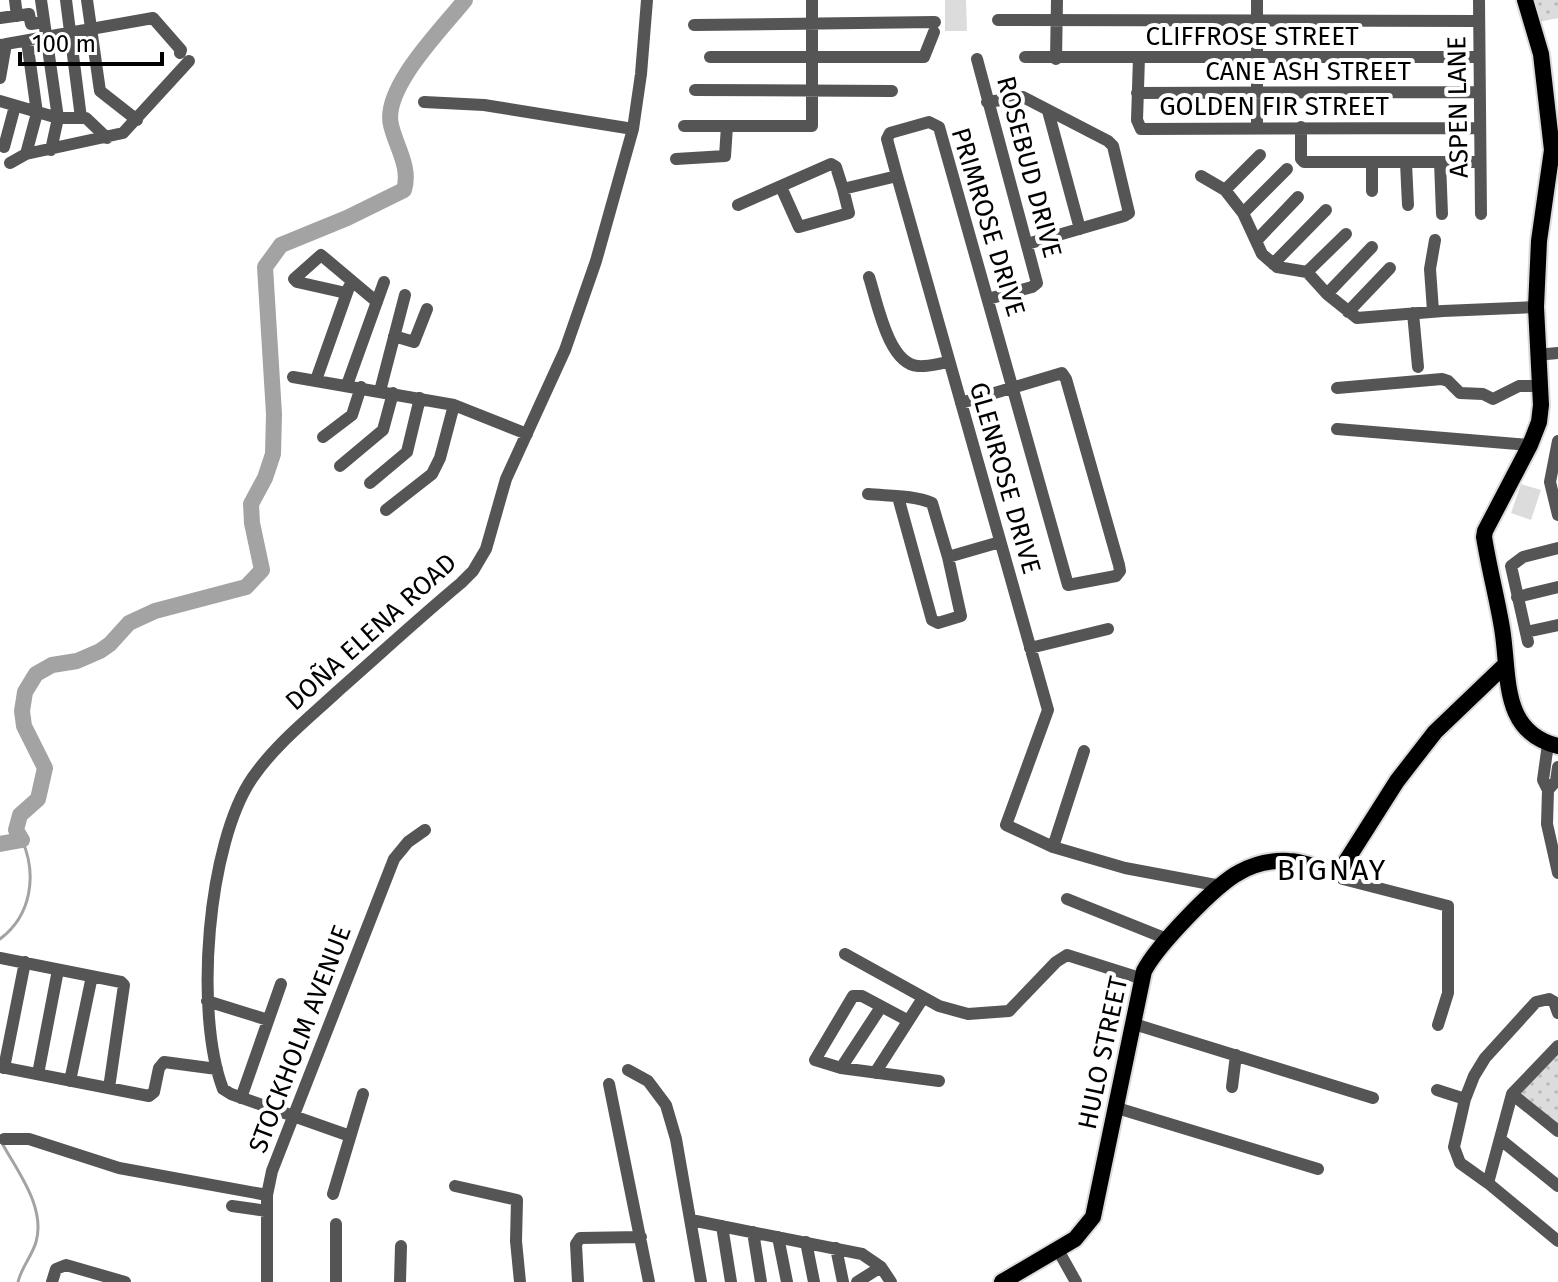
<svg xmlns="http://www.w3.org/2000/svg" width="1558" height="1282" font-family="'Fira Sans',sans-serif">
	<defs>
		<pattern id="grass-dots" width="8" height="8" patternUnits="userSpaceOnUse" patternTransform="scale(2)"><rect width="8" height="8" fill="#dcdcdc"/><path d="M2 2h.1M6 6h.1" fill="none" stroke="#bbb" stroke-width="1.8" stroke-linecap="round"/></pattern>
	</defs>
	<rect width="100%" height="100%" fill="#fff"/>
	<path fill="url(#grass-dots)" d="M1532,0H1558V18L1539,22Z
		M1558,1047V1126L1517,1093Z"/>
	<path fill="#dcdcdc" d="M945,0H966L967,31H945Z
		M1521,484L1541,490L1531,520L1511,513Z"/>
	<g fill="none" stroke-linecap="round" stroke-linejoin="round">
		<path stroke="#a3a3a3" stroke-width="3" d="M0,939C32,915 37,874 22,840
			M2,1143C17,1171 46,1207 36,1242C32,1256 21,1268 18,1282"/>
		<path stroke="#a3a3a3" stroke-width="16" d="M0,844L22,840L16,830L20,815L38,799L45,768L24,726L22,711L25,692L36,674L52,665L77,661L100,651L110,644L129,623L155,611L246,587L262,570L252,523L251,504L265,478L273,454L274,414L265,267L281,245L347,218L404,190C411,167 396,147 391,125C382,88 443,28 465,0"/>
		<defs>
			<path id="major" d="M1525,0L1541,54L1552,150L1539,241L1536,307L1541,405L1539,422L1530,445L1485,531L1484,537C1489,568 1497,598 1502,628C1510,675 1500,732 1558,746
				M1002,1282L1075,1239L1093,1217L1144,971C1157,946 1216,884 1240,872C1254,864 1272,860 1289,861C1307,861 1326,875 1343,866L1397,781L1435,732L1505,665"/>
		</defs>
		<use href="#major" stroke="#dbdbdb" stroke-width="20"/>
		<path stroke="#555" stroke-width="12" d="M15,0L17,16
			M41,0L58,118L51,150
			M66,0L81,118
			M87,0L100,91L137,120
			M1257,0V128
			M1479,0L1481,214
			M0,18L29,14L31,24L44,22
			M998,20L1479,21
			M694,25L935,22
			M0,45L153,18L181,50L180,53
			M710,57H924L934,32
			M1025,57H1479
			M1139,57L1137,120L1141,129L1479,128
			M977,59L1037,283L1032,287L988,299
			M1056,59L1057,0
			M0,78L6,44
			M695,90L892,91
			M1137,93L1479,92
			M0,101L58,118H86L107,138
			M424,102L484,105L633,129
			M987,102L1023,97L1108,141L1113,146L1129,213L1124,216L1027,244
			M1048,111L1080,229
			M684,126H812V0
			M1301,127V159L1304,162H1480
			M4,147L15,106
			M26,154L37,113L27,41
			M676,159L725,156L727,126
			M1440,162L1442,214
			M10,163L26,154L123,133L189,61
			M1372,163V191
			M1406,163L1408,205
			M1201,176L1225,190L1243,213L1262,254L1277,267L1307,272L1327,294L1357,318L1443,311L1536,307
			M781,187L799,227L849,213L843,189
			M1225,190L1260,155
			M738,205L831,164L836,167L843,189L897,176
			M1243,213L1287,169
			M1256,241L1298,197
			M1273,264L1326,210
			M1307,272L1346,234
			M869,277C877,301 888,364 918,366C928,367 940,363 949,362
			M346,293L297,282L294,279L321,255L377,302
			M1327,294L1372,247
			M1433,311L1430,269L1435,240
			M1348,312L1390,268
			M1413,313L1418,367
			M394,336L414,342L427,309
			M1547,354L1558,353
			M293,377L454,405L527,434
			M316,380L349,287
			M347,385L384,282
			M1337,388L1442,379L1448,381L1460,393L1483,394L1493,399L1519,386H1541
			M380,391L405,295
			M961,403L1062,373L1066,379L1119,565L1120,571L1116,576L1068,585L939,127L929,122L890,133L887,139L897,176L1048,710L1006,825L1053,847L1125,868L1221,886
			M1337,429L1530,445
			M323,437L352,415L361,387
			M1558,441L1550,482L1558,515
			M340,466L383,430L393,393
			M370,483L407,452L420,398
			M868,494C888,496 914,495 932,503L948,557L961,616L938,623L932,620L898,497
			M386,510L432,474L440,458L454,405
			M948,557L1000,542
			M1517,597L1558,587
			M1526,632L1558,625
			M1528,642L1511,566L1523,557L1558,548
			M1030,648L1108,629
			M1548,744L1543,780L1548,790L1547,824L1558,873
			M1548,790L1556,781L1558,767
			M1053,847L1084,751
			M1332,870L1343,879L1448,906V993L1438,1025
			M1067,899L1167,939
			M845,954L939,1006L968,1014L1009,1011L1056,962L1067,955L1143,979
			M0,958L121,982L124,985L109,1088
			M207,1001L268,1020
			M1558,1013L1554,1002L1549,999L1536,1002L1485,1058L1474,1076L1465,1099L1454,1147L1460,1163L1488,1183L1558,1241
			M907,1020L862,996H853L815,1060L841,1068L939,1081
			M1134,1024L1373,1098
			M1558,1046L1512,1094L1558,1131
			M0,1067L149,1096L154,1092L159,1068L164,1062L217,1069
			M4,1068L25,962
			M841,1068L881,1007
			M628,1070L648,1081L666,1105L676,1139L701,1282
			M875,1073L923,998
			M38,1074L58,970
			M70,1081L92,976
			M609,1084L649,1282
			M1232,1087L1236,1055
			M1437,1090L1465,1099
			M241,1098L281,984
			M1117,1108L1318,1169
			M350,1136L231,1094L223,1089C194,1014 207,843 253,777C276,744 309,718 338,691C379,655 419,618 461,583L473,571L486,549L506,479L565,350L596,261L633,129L641,74L647,0
			M4,1139H29L119,1168L267,1195
			M1501,1140L1558,1186
			M1488,1183L1512,1094
			M455,1186L517,1200L516,1241L520,1282
			M333,1194L363,1094
			M232,1206L267,1211
			M691,1220L862,1254L881,1267L891,1282
			M336,1224V1282
			M722,1226L731,1282
			M753,1232L761,1282
			M778,1237L787,1282
			M806,1242L814,1282
			M836,1248L843,1282
			M1058,1250L1076,1282
			M52,1282L56,1269L66,1265L125,1282
			M267,1282V1195L272,1171L394,859L408,842L425,830
			M400,1282L401,1246
			M578,1282L576,1244L580,1238L641,1237
			M857,1282L881,1267"/>
		<use href="#major" stroke="#000" stroke-width="16"/>
	</g>
	<g text-anchor="middle" dominant-baseline="central" stroke-width="8" stroke-linejoin="round" paint-order="stroke">
		<g font-size="26" fill="#000" stroke="#fff">
			<text x="1252" y="36">CLIFFROSE STREET</text>
			<text x="1308" y="71">CANE ASH STREET</text>
			<text x="1274" y="106">GOLDEN FIR STREET</text>
			<text transform="translate(1458 107) rotate(-91)">ASPEN LANE</text>
			<text transform="translate(1029 167) rotate(75)">ROSEBUD DRIVE</text>
			<text transform="translate(988 222) rotate(73)">PRIMROSE DRIVE</text>
			<text transform="translate(1005 478) rotate(74)">GLENROSE DRIVE</text>
			<text transform="translate(371 632) rotate(-42)">DOÑA ELENA ROAD</text>
			<text transform="translate(300 1039) rotate(-69)">STOCKHOLM AVENUE</text>
			<text transform="translate(1103 1053) rotate(-78)">HULO STREET</text>
		</g>
		<g font-size="30" letter-spacing="2" fill="#000" stroke="#fff">
			<text x="1332" y="870">BIGNAY</text>
		</g>
	</g>
	<path d="M20 52v12h142v-12" fill="none" stroke="#000000" stroke-width="4"/>
	<text x="32" y="52" font-size="24" fill="#000000" stroke="#ffffff" stroke-width="6" paint-order="stroke">100 m</text>
</svg>
